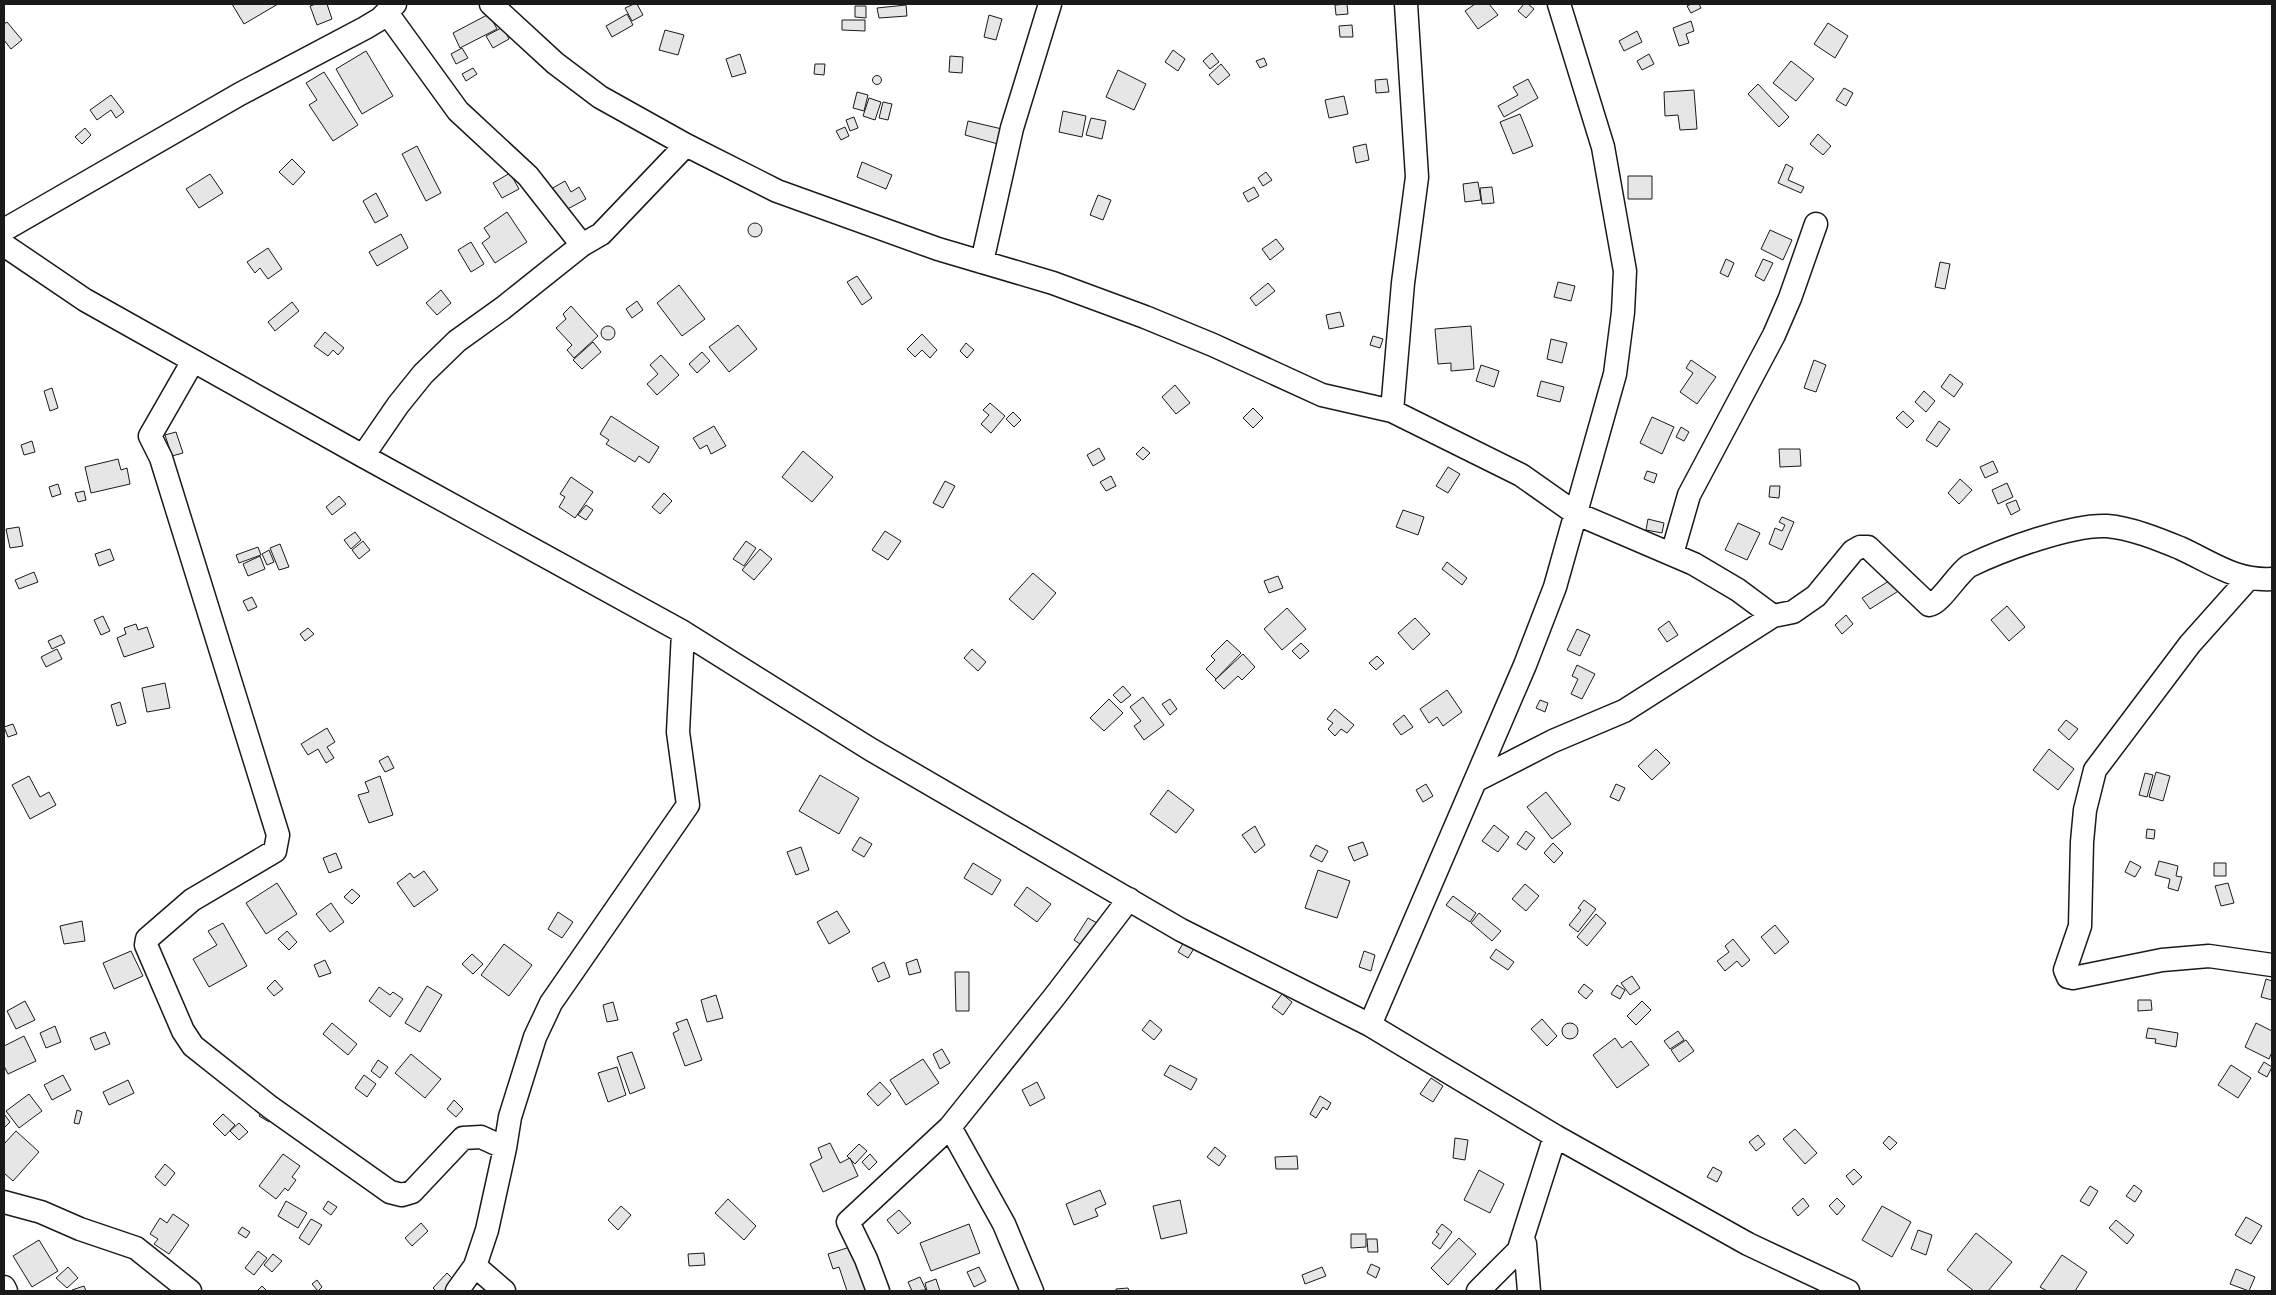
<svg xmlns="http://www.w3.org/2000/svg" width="2276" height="1295" font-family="Lato,sans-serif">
	<rect width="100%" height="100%" fill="#fff"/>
	<path fill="#e6e6e6" stroke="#1a1a1a" d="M232,4H278L244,24Z
		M316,4H327L332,19L317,25L310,6Z
		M634,4H637L643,15L632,21L625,8Z
		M1347,4L1348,14L1336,15L1335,5Z
		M1475,4H1489L1498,15L1478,29L1465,11Z
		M1524,4H1528L1534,9L1526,18L1518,11Z
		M1691,4H1699L1701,8L1691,13L1687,6Z
		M906,5L907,16L879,18L877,8Z
		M855,6H866V18L855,17Z
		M489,14L497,29L460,48L453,33Z
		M627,14L633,25L612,37L606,26Z
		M989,15L1002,19L996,40L984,37Z
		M842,20H865V31L842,30Z
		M1691,21L1694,31L1686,34L1689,43L1679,46L1673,28Z
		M7,22L22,40L11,49L4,40V24Z
		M1828,23L1848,36L1835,58L1814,44Z
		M1352,25L1353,37H1340L1339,26Z
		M503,27L509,39L493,48L486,36Z
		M665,30L684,35L678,55L659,50Z
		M1637,31L1642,42L1624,51L1619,41Z
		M462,48L468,58L456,64L451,54Z
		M1173,50L1185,59L1178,71L1165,62Z
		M366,51L393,96L362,114L336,69Z
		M1212,53L1219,62L1210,69L1203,61Z
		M740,54L746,73L732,77L726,59Z
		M1649,54L1654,64L1642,70L1637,61Z
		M950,56L963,57L962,73L949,72Z
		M1264,58L1267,65L1260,68L1256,61Z
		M1791,61L1814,79L1796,101L1773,83Z
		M815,64H825L824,75L814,74Z
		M1221,64L1230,75L1218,85L1209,75Z
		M473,68L477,74L466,81L462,74Z
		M1118,70L1146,84L1134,110L1106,97Z
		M324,72L358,125L333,141L309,105L317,100L306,83Z
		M872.5 80a4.5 4.5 0 1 1 9 0a4.5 4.5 0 1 1-9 0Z
		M1387,79L1389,92L1376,93L1375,80Z
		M1528,79L1538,98L1504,117L1498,106L1518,95L1513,87Z
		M1758,84L1789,117L1779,127L1748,94Z
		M1844,88L1853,93L1846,106L1836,100Z
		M1694,90L1697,129L1680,130L1678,115L1665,116L1664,92Z
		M857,92L868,95L864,111L853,108Z
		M111,95L124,112L116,118L111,110L97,120L90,110Z
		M1344,96L1348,114L1329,118L1325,100Z
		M869,98L881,102L875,120L863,116Z
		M883,102L892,104L888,120L879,118Z
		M1063,111L1086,116L1082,137L1059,132Z
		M1520,114L1533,146L1513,154L1500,122Z
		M854,117L858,128L850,131L846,120Z
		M1091,118L1106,121L1102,139L1086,135Z
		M968,121L1002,129L998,144L965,135Z
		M845,127L849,136L841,140L836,131Z
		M85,128L91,135L82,144L75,137Z
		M1818,134L1831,146L1823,155L1810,144Z
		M1366,144L1369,160L1356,163L1353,147Z
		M417,146L441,193L426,201L402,154Z
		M292,159L305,172L293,185L279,172Z
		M862,162L892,175L886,189L857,177Z
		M1786,164L1793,168L1788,180L1804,187L1801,193L1778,183Z
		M1266,172L1272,180L1263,186L1258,178Z
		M510,173L519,189L502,198L493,183Z
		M210,174L223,193L199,208L186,189Z
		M1628,176H1652V199H1628Z
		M565,181L571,192L579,187L586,199L564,211L551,189Z
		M1478,182L1481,200L1465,202L1463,184Z
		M1254,187L1259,196L1248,202L1243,193Z
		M1492,187L1494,203L1482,204L1480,188Z
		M376,193L388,216L375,223L363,201Z
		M1098,195L1111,200L1103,220L1090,215Z
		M507,212L527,242L495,263L482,243L490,237L484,228Z
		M748 230a7 7 0 1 1 14 0a7 7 0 1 1-14 0Z
		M1770,230L1792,240L1783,260L1761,249Z
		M401,234L408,248L377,266L369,252Z
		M1276,239L1284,249L1270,260L1262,249Z
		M471,242L484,264L471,272L458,250Z
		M268,248L282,269L268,279L260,268L255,273L247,262Z
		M1726,259L1734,263L1728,277L1720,273Z
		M1763,259L1773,263L1764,281L1755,276Z
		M1940,262L1950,264L1945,289L1935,287Z
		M857,276L872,298L862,305L847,282Z
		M1558,282L1575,286L1571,301L1554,297Z
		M1268,283L1275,291L1256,306L1250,298Z
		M679,285L705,319L682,336L657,303Z
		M441,290L451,303L437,315L426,303Z
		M637,301L643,310L632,318L626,309Z
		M292,302L299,311L275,331L268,322Z
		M571,306L598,336L574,358L567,350L572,345L556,328L566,319L563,314Z
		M1340,312L1344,326L1329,329L1326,315Z
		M738,325L757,349L729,372L709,347Z
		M601 333a7 7 0 1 1 14 0a7 7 0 1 1-14 0Z
		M1471,326L1474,369L1451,371V363L1438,364L1435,329Z
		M325,332L344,348L338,355L333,350L328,356L314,346Z
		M922,334L937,350L930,358L922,350L915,357L907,349Z
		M1373,336L1383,339L1380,348L1370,345Z
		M1551,339L1567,343L1562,363L1547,359Z
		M593,342L601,352L582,369L573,360Z
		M966,343L974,350L967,358L960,351Z
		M702,352L710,361L697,373L689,364Z
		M661,355L679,375L657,395L647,384L658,374L650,365Z
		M1691,360L1716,377L1697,404L1680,392L1693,373L1686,368Z
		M1814,360L1826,365L1816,392L1804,388Z
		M1481,365L1499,371L1494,387L1476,381Z
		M1950,374L1963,384L1954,397L1941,387Z
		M1541,381L1564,387L1560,402L1537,396Z
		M1175,385L1190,403L1176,414L1162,397Z
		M52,388L58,408L50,411L44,391Z
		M1924,391L1935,401L1926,412L1915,402Z
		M990,403L1005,416L991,433L981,424L989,415L983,410Z
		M1253,408L1263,418L1253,428L1243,418Z
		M1903,411L1914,421L1907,428L1896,418Z
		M1013,412L1021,420L1014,427L1006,419Z
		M611,416L659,447L649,463L639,456L635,462L606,444L609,440L600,434Z
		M1652,417L1674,427L1662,454L1640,443Z
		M1939,421L1950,429L1937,447L1926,440Z
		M714,426L726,446L711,454L707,445L700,449L693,438Z
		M1681,427L1689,432L1684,441L1676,437Z
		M176,432L183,453L172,456L165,435Z
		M32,441L35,452L24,455L21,445Z
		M1143,447L1150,453L1143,460L1136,454Z
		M1099,448L1105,459L1093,466L1087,455Z
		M1779,449H1800L1801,466L1780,467Z
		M803,451L833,477L812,502L782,477Z
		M118,459L121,470L127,468L130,484L91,493L85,467Z
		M1993,461L1998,472L1985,478L1980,467Z
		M1448,467L1460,474L1448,493L1436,486Z
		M1647,471L1657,474L1654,483L1644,479Z
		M1111,476L1116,486L1106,491L1100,482Z
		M571,477L593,492L575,518L559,507L565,497L560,494Z
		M1960,479L1972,490L1959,504L1948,493Z
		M945,481L955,486L943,508L933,503Z
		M2007,483L2013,497L1998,504L1992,490Z
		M58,484L61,494L52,497L49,487Z
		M1770,486H1780L1779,498L1769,497Z
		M84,491L86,500L78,502L75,493Z
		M664,493L672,501L660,514L652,507Z
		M339,496L346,504L332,515L326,507Z
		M2016,500L2020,510L2011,515L2006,504Z
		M586,505L593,510L586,520L578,515Z
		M1403,510L1424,517L1418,535L1396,527Z
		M1782,517L1794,522L1782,550L1769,544L1775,528L1782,531L1785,525L1779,522Z
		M1648,519L1664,523L1662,533L1646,530Z
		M1738,523L1760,533L1747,560L1725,550Z
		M19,527L23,546L10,548L6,529Z
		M885,531L901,541L888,560L872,550Z
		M355,532L361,540L351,549L344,540Z
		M363,541L370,550L359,559L352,550Z
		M746,541L756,548L744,566L733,559Z
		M280,544L289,567L279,570L270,548Z
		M258,547L261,555L239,563L236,555Z
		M110,549L114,560L99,566L95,554Z
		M760,549L772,559L754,580L742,570Z
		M269,550L274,562L267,565L262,554Z
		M260,556L265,569L248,576L243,564Z
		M1447,562L1467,578L1462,585L1442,569Z
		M34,572L38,582L19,589L15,580Z
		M1033,573L1056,593L1033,620L1009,599Z
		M1278,576L1283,588L1269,593L1264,581Z
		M1892,579L1900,590L1870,609L1862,598Z
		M252,597L257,607L248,611L243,601Z
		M2007,606L2025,627L2009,641L1991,620Z
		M1287,608L1306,629L1282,650L1264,629Z
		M1846,615L1853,624L1842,634L1835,625Z
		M103,616L110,631L101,635L94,620Z
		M1415,618L1430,634L1413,650L1398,633Z
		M1669,621L1678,635L1667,642L1658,629Z
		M136,624L138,630L147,627L154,647L124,657L117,638L126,634L124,628Z
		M308,628L314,634L305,641L300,634Z
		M1577,629L1590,635L1580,656L1567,650Z
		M61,635L65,643L52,649L48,641Z
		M1227,640L1241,653L1216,679L1206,669L1215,660L1211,656Z
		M1301,643L1309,651L1300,659L1292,651Z
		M57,649L62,659L46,667L41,657Z
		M972,649L986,662L978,671L964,658Z
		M1243,654L1255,667L1242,680L1238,676L1224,689L1215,680Z
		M1377,656L1384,663L1376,670L1369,663Z
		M1577,665L1595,674L1582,699L1571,694L1578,679L1572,676Z
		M165,683L170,708L147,712L142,688Z
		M1123,686L1131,695L1121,703L1113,695Z
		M1447,690L1462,712L1443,726L1437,717L1429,723L1420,709Z
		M1143,697L1164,725L1144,740L1134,726L1141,721L1130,707Z
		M1109,699L1123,713L1104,731L1090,718Z
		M1170,699L1177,709L1170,715L1162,704Z
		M1540,700L1548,703L1545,712L1536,708Z
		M120,702L126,723L117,726L111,705Z
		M1335,709L1354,725L1347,733L1341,729L1335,736L1328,729L1333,723L1327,719Z
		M1404,715L1413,727L1401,735L1393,724Z
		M2066,720L2078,729L2069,740L2058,730Z
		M13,724L17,734L8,737L4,727Z
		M327,728L335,742L327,747L334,758L326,763L318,749L308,755L301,744Z
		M1656,749L1670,763L1652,780L1638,766Z
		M2049,749L2074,769L2058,790L2033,770Z
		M388,756L394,768L385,772L379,761Z
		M2156,772L2170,776L2163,801L2149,797Z
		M2145,773L2153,775L2147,797L2139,795Z
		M820,775L859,798L839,834L799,811Z
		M29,776L40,797L49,792L56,805L30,819L12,785Z
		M380,776L393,815L369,823L358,795L369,792L365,782Z
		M1426,784L1433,796L1423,802L1416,790Z
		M1616,784L1625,788L1619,801L1610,797Z
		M1168,790L1194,810L1176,833L1150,814Z
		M1546,792L1571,824L1552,839L1527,807Z
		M1494,825L1509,837L1498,852L1482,841Z
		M1255,826L1265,845L1255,853L1242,835Z
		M2147,829L2155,830L2154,839L2146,838Z
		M1526,831L1535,838L1526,850L1517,844Z
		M860,837L872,844L864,857L852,850Z
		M1363,842L1368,855L1354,861L1348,847Z
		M1553,843L1563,853L1554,863L1544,853Z
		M1316,845L1328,851L1322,862L1310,856Z
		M801,847L809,870L796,875L787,852Z
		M336,853L342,868L329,873L323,858Z
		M2130,861L2141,867L2135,877L2125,872Z
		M2159,861L2178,866L2176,876L2182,877L2178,891L2168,888L2170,879L2155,875Z
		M973,863L1001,880L992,895L964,878Z
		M2214,863H2226V876H2214Z
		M1318,870L1350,881L1337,918L1305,908Z
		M424,871L438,890L414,907L397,883L410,873L414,878Z
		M277,883L297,914L266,934L246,903Z
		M2228,883L2234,903L2221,906L2215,886Z
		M1525,884L1539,896L1526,911L1512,899Z
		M1027,887L1051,904L1037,922L1014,905Z
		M352,889L360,896L352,904L344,897Z
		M1453,896L1476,913L1470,922L1446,905Z
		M1584,900L1596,909L1578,932L1569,925L1581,910L1578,908Z
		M331,903L344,922L330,932L316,914Z
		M837,911L850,932L829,944L817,922Z
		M558,912L573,922L562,938L548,929Z
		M1479,913L1501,931L1492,941L1471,923Z
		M1596,914L1606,923L1587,946L1577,937Z
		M1088,918L1097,923L1083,946L1074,940Z
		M82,921L85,941L64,944L60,926Z
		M223,923L247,966L209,987L193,959L217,945L208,931Z
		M1775,925L1789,942L1775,954L1761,937Z
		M287,931L297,942L289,950L278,939Z
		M1733,939L1750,960L1742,967L1737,961L1725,971L1717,961L1729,952L1725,946Z
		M1185,940L1195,947L1188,958L1178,952Z
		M504,944L532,965L509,996L481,975Z
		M1496,949L1514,962L1508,970L1490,958Z
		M131,951L143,976L114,989L103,963Z
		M1364,951L1375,955L1371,971L1359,967Z
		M472,954L483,964L473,974L462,964Z
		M917,959L921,972L909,975L906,963Z
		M325,960L331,973L319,977L314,965Z
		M884,962L890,977L878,982L872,968Z
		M955,972H969V1011H956Z
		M1632,976L1640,988L1630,995L1621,983Z
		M2266,979L2272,981V1000L2261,997Z
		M275,980L283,989L274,996L267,988Z
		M1584,984L1593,991L1586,999L1578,992Z
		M1617,985L1625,990L1620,999L1611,994Z
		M427,986L442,995L420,1032L405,1023Z
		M379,987L390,995L393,992L403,999L390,1017L369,1001Z
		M1282,994L1292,1002L1283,1015L1272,1007Z
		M716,995L723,1018L707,1022L701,1000Z
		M2138,1000H2151L2152,1010L2138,1011Z
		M25,1001L35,1020L16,1029L7,1011Z
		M1642,1001L1651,1010L1636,1025L1627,1016Z
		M613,1002L618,1020L607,1022L603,1005Z
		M687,1019L702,1060L685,1066L673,1033L679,1030L676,1023Z
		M1542,1019L1557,1036L1547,1046L1531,1029Z
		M1150,1020L1162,1030L1154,1040L1142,1030Z
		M332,1023L357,1044L348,1055L323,1034Z
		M2256,1023L2272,1031V1052L2269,1059L2245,1047Z
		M1562 1031a8 8 0 1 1 16 0a8 8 0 1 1-16 0Z
		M55,1026L61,1042L46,1048L40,1033Z
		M2148,1028L2178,1033L2176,1047L2155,1043L2156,1039L2146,1038Z
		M1678,1031L1684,1040L1670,1049L1664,1041Z
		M105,1032L110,1044L95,1050L90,1038Z
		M24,1036L36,1061L8,1074L4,1066V1046Z
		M1615,1038L1622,1048L1631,1041L1649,1065L1617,1088L1593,1055Z
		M1686,1040L1694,1051L1679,1062L1671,1050Z
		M942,1049L950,1063L940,1069L933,1054Z
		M632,1052L645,1088L630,1094L617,1057Z
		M411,1054L441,1079L425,1098L395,1073Z
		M923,1059L939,1083L906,1105L890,1080Z
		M378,1060L388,1067L380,1078L371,1071Z
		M2264,1062L2272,1067L2267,1077L2258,1072Z
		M1170,1065L1197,1079L1191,1090L1164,1075Z
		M2231,1065L2251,1078L2238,1098L2218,1085Z
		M617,1067L626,1095L608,1102L598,1073Z
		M63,1075L71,1090L52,1100L44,1085Z
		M364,1075L376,1084L367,1097L355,1088Z
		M1431,1078L1443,1086L1433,1102L1420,1094Z
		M128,1080L134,1093L109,1105L103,1092Z
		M880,1082L891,1094L878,1106L867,1094Z
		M1037,1082L1045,1098L1030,1106L1022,1090Z
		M29,1094L42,1111L19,1128L6,1111Z
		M1320,1096L1331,1103L1327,1110L1323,1107L1316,1118L1310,1114Z
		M454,1100L463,1109L456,1117L447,1109Z
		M264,1106L275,1113L269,1122L259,1116Z
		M77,1110L82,1112L79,1124L74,1123Z
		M4,1114L10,1122L4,1128Z
		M223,1114L235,1125L225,1136L213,1124Z
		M239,1123L248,1132L239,1140L230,1131Z
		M1795,1129L1817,1153L1805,1164L1783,1139Z
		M16,1131L39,1152L13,1181L4,1173V1144Z
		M1758,1135L1765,1144L1756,1151L1749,1142Z
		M1889,1136L1897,1143L1890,1150L1883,1143Z
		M1455,1138L1468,1140L1465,1160L1453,1158Z
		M830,1143L840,1163L850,1158L858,1176L823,1192L810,1164L822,1158L818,1148Z
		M859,1144L867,1151L855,1164L847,1156Z
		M1215,1147L1226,1156L1219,1166L1207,1157Z
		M283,1154L300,1166L292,1177L296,1180L288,1191L285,1188L276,1199L259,1186Z
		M870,1154L877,1162L869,1170L862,1162Z
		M1297,1156L1298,1169H1276L1275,1157Z
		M165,1164L175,1173L165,1186L155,1177Z
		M1713,1167L1722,1172L1717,1182L1707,1177Z
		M1854,1169L1862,1177L1853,1185L1846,1176Z
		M1479,1170L1504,1184L1490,1213L1464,1200Z
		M2134,1185L2142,1191L2135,1202L2126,1196Z
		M2090,1186L2098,1191L2089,1206L2080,1201Z
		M1100,1190L1106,1204L1095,1209L1098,1216L1074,1225L1066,1204Z
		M1803,1198L1809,1206L1798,1216L1792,1208Z
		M1837,1198L1845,1206L1837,1215L1829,1206Z
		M728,1199L756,1226L744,1240L715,1213Z
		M1180,1200L1187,1233L1161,1239L1153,1206Z
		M286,1201L307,1213L298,1228L278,1216Z
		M328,1201L337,1207L331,1215L323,1209Z
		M621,1206L631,1215L618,1230L608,1220Z
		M1882,1206L1911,1222L1892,1257L1862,1240Z
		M899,1210L911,1223L898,1234L887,1220Z
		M173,1214L189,1225L169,1254L154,1244L158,1239L150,1234L160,1218L167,1223Z
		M2246,1217L2262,1226L2251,1244L2235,1235Z
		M311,1219L322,1225L309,1245L299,1238Z
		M2116,1220L2134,1235L2127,1244L2109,1228Z
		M421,1223L428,1231L412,1246L405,1238Z
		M969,1224L980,1253L931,1271L920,1243Z
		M1442,1224L1452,1232L1440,1249L1432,1243L1439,1234L1436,1232Z
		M242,1227L250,1232L246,1238L238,1233Z
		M1918,1230L1932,1235L1926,1255L1911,1249Z
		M1976,1233L2012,1262L1988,1291H1974L1947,1270Z
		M1351,1234H1366V1247L1351,1248Z
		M1459,1238L1476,1254L1448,1285L1431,1268Z
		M1367,1239H1377L1378,1252H1368Z
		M39,1240L58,1271L32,1287L13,1256Z
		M853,1246L867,1291H847L839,1267L833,1269L828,1254Z
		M258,1251L267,1258L254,1275L245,1268Z
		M704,1253L705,1265L689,1266L688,1254Z
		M273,1254L282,1261L272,1272L264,1265Z
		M2062,1255L2087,1272L2075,1291H2047L2040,1287Z
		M1371,1264L1380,1268L1376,1278L1367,1273Z
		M68,1267L78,1278L67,1288L56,1278Z
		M979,1267L986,1281L974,1287L967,1272Z
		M1322,1267L1326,1276L1305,1284L1302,1275Z
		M2236,1269L2255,1277L2249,1291L2230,1284Z
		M447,1273L454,1280L444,1291H436L433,1288Z
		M920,1277L926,1290L912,1291L908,1282Z
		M936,1279L940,1291H927L925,1283Z
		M317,1280L322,1287L318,1291L312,1284Z
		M84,1286L86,1291H72V1290Z
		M262,1286L267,1291H257Z
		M1128,1288L1129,1291H1116V1289Z"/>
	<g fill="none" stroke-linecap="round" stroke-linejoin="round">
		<defs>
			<path id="minor" d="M491,4L555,63L600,97L686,145L777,191L938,249L1053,283L1145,317L1213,345L1322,395L1392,411L1521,475L1575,513L1694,564L1738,590L1773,616
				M387,13L458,111L528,176L582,245
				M4,230L240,94L365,28L380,19L395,4
				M4,245L85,300L363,456L683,632L870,749L1181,930L1370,1025L1555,1136L1748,1244L1848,1291
				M982,262L1012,128L1050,4
				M193,361L150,436L161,458L278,835L275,851L192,900L147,939L146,945L183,1031L193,1046L270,1107L390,1192L402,1195L412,1192L463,1138L481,1137L505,1148
				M1392,411L1403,283L1417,177L1406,4
				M363,456L398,405L423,374L457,341L503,308L582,245L601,234L686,145
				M1672,554L1689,495L1774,335L1790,298L1816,224
				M2248,579L2190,644L2095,770L2085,810L2082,842L2080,926L2065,970L2068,977L2073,978L2162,960L2209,956L2272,965
				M1475,781L1553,741L1624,711L1773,616L1793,612L1816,596L1853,551L1860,547H1868L1929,605C1941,603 1957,574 1969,566C2002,550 2072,524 2107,526C2131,528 2158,539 2180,548C2213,563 2235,581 2272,579
				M1370,1025L1525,665L1555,587L1615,374L1623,312L1625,271L1603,147L1559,4
				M950,1127L1004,1224L1032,1291
				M4,1202L41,1212L80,1229L136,1248L190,1291
				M475,1266L504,1291
				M4,1287L6,1291
				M457,1291L475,1266L487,1230L505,1148L510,1117L535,1037L551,1003L688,805L678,732L683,632
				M878,1291L866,1259L848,1222L950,1127L1055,996L1129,899
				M1478,1291L1525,1244
				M1529,1291L1525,1244L1519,1249L1555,1136"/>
		</defs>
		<use href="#minor" stroke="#1a1a1a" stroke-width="25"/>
		<use href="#minor" stroke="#fff" stroke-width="22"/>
	</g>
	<rect width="2276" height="1295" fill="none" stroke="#1a1a1a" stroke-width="10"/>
</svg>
